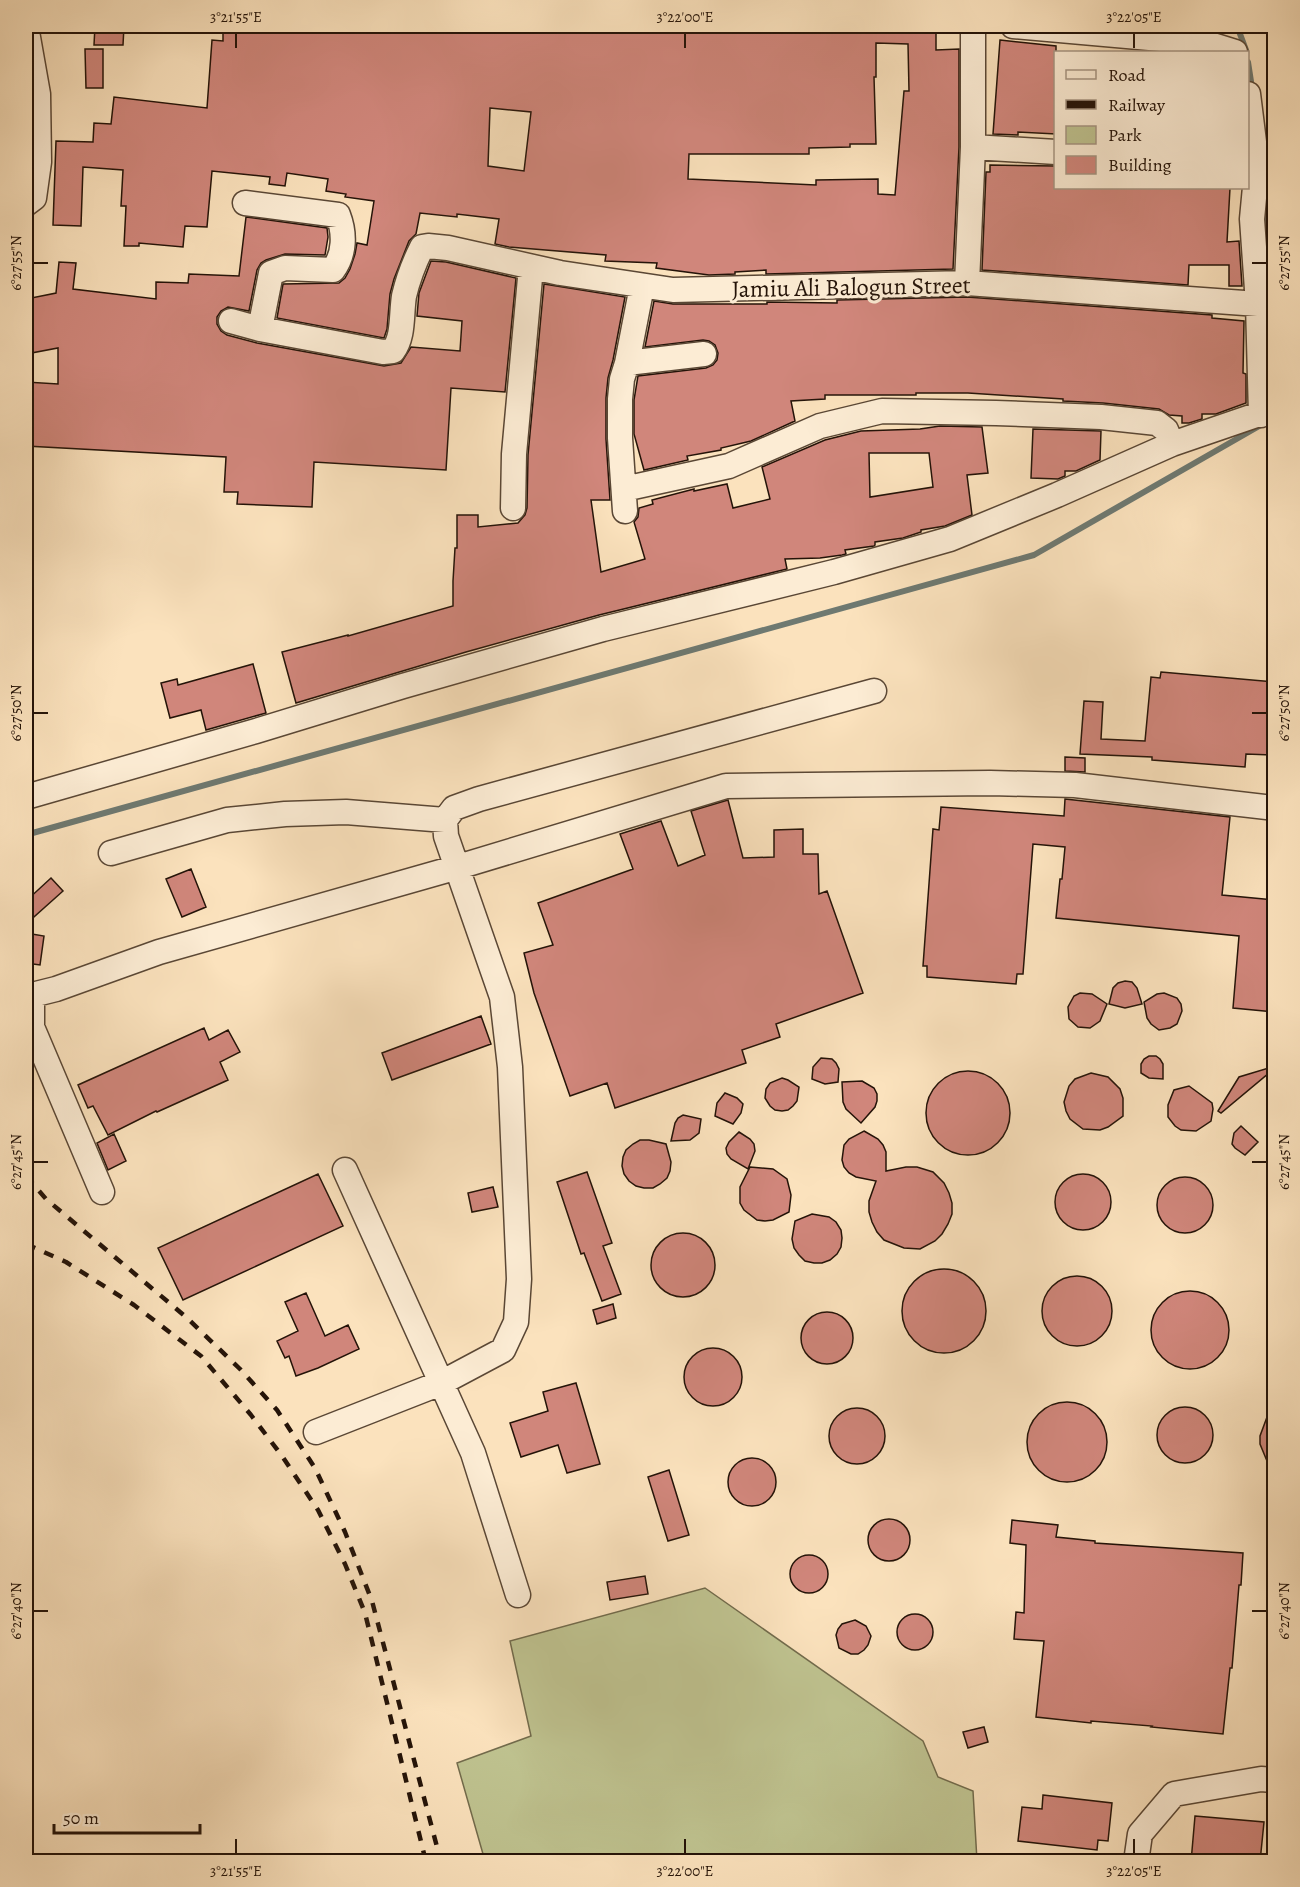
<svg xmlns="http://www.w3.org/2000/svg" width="1300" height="1887" font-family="Alegreya,serif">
	<rect width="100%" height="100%" fill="#fbe2bd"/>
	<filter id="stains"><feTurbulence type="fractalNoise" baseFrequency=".00333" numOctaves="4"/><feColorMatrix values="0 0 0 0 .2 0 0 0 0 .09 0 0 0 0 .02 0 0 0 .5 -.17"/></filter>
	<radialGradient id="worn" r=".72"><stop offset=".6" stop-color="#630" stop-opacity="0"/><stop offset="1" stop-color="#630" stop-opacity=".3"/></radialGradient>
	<path fill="#bfc390" stroke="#726b4c" stroke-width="1.5" d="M705,1588L923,1741L938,1777L973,1791L977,1861H485L457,1763L531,1736L510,1641Z"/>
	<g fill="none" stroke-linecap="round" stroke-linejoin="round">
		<path stroke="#6e7971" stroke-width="6" d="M1237,26L1246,50
			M1248,62L1252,88
			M1266,194L1269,297
			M1270,308L1274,354
			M29,834L1034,555L1261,425"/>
	</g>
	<path fill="#d0867b" stroke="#241308" stroke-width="1.5" fill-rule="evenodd" d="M95,26H124L123,45H94Z
		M223,26H936V50L959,49V147L953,269L766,274V270L735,272V274L709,275L656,268L657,263L605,261L606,255L509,247L495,244L499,219L457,214V217L420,213L416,234L409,241L394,279L390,294L387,329L384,338L277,318L283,284L339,283L345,278L350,269L355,254L357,243L367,245L374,201L345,197L346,194L326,191L328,179L287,173L285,186L269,184L270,177L212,171L207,227L185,226L183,247L139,243V246H124L126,206H121L123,170L83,167L81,226L53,225L56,141L93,142L94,123L111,124L114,97L207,108L212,40L223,41ZM876,43L908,44L909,91H904L895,195L878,194V179L816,180V185L688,179L689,154H809V148L850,147V144H876L874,77H876ZM490,108L531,112L524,171L488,166Z
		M1000,40L1056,46V134L1018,132V135L993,134Z
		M85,49H103V88H86Z
		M990,165L1056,166V188H1230L1227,242L1239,241L1242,286H1229V265H1189L1188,285L982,270L986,172H990Z
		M246,217L327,228L328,237L325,255L285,254L266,260L261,263L257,270L249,311L228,307L221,311L217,317V324L221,331L227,335L257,343L384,366L401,363L411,347L460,351L462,321L417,316L419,293L431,261L446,262L516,278L505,392L451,388L446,470L314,462L312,507L237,504L238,492H224L226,457L26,446V382L58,384V348L26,354V299L56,293L59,262L76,263L73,289L156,299V282L188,283L189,274L239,276Z
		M544,284L625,297L613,360L608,378L606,398V439L610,500H591L601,572L645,559L634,522L638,517L639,508L653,504L652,500L694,489V491L727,484L733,508L770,499L762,467L825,440L861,431L920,429L940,426L982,427L988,473L967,475L972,515L945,526L921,530V532L903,538L875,542V545L874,546L845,550L846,554L842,555L820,558L785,559L787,569L599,615L466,652L296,703L282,652L348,635V636L453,606V581L455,548H457V515H478V527L518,523L525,515L527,508L528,455ZM869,453H929L933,487L870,497Z
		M967,297L1212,315V318L1244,321L1243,373L1246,374V403L1216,414H1202V419L1189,423H1182V416L1169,415L1159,409L1103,403L1063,401V399L968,393H916V395H825V399L791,401L795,421L751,441L721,448V450L687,456L688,460L644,470L634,434V400L638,376L706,368L713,365L717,360L718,353L715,345L709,341L703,340L645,347L654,301L673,304H767V302L837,303V300Z
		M1033,429L1101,431L1100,460L1076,471H1065V476L1058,479L1031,478Z
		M253,664L266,713L206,730L201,710L170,718L161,683L177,679L178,685Z
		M1161,672L1275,682L1273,755L1246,754L1245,767L1152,760V757L1080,754L1084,701L1103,702L1101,739L1145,741L1151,677L1160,678Z
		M1065,757L1085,758V772L1065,771Z
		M1065,799L1230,817L1222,895L1275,900V1012L1233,1008L1239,936L1056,918L1060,879H1062L1065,847L1033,844L1023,974H1017L1016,984L927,977V966H923L933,829L939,830L941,807L1064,816Z
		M728,800L743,858L774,857V830L803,829V854H818L819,894L827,891L863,993L776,1024L780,1037L742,1050L746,1063L615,1108L607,1083L570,1096L534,993L524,953L553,945L538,903L633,869L620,834L661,821L678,866L705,855L691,811Z
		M191,869L206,907L182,917L166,879Z
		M51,878L63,891L26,924V901Z
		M26,933L44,936L40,965L26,963Z
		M1125,981L1132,982L1137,988L1142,1004L1125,1008L1109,1004L1113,988L1118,983Z
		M1080,993L1092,994L1107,1004L1100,1021L1090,1028L1078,1027L1069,1019L1068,1007L1074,996Z
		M1164,993L1177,998L1181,1004L1182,1011L1177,1024L1170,1028L1159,1030L1151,1024L1147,1018L1144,1002L1157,994Z
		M481,1016L491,1044L392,1080L382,1053Z
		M204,1028L209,1040L228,1030L240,1052L220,1062L228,1080L157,1112L156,1111L108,1135L93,1106L88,1108L78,1085Z
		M1149,1056H1156L1160,1059L1163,1064V1079L1149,1078L1141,1073V1064L1144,1059Z
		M821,1058L832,1059L836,1063L839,1069L838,1082L825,1084L812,1079L813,1067Z
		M1275,1066V1068L1221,1113L1218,1111L1239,1077Z
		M926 1113a42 42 0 1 1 84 0a42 42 0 1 1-84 0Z
		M1091,1073L1108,1077L1120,1089L1123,1098V1116L1108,1127L1100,1130L1083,1129L1070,1119L1066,1111L1064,1102L1069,1086L1075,1079Z
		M782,1078L788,1080L799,1087L797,1101L793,1106L788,1110L782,1111L775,1110L770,1106L765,1098L766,1089L770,1083Z
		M862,1081L874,1088L877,1094V1101L875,1107L861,1123L846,1109L843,1102L842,1082Z
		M1189,1086L1212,1103L1213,1109L1211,1121L1196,1131L1181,1130L1175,1126L1168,1117V1105L1174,1090Z
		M725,1093L737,1098L743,1104L741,1113L733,1124L715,1116L717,1103Z
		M683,1115L701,1119L699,1133L690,1140L671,1141L675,1123L678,1118Z
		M1241,1126L1258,1142L1245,1155L1235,1148L1232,1144L1234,1133Z
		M864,1131L878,1139L883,1145L886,1152V1171L906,1167H917L933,1172L944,1183L949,1193L952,1203V1214L948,1224L942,1234L935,1241L920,1249L904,1248L884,1240L877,1232L872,1222L869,1212V1201L876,1181L856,1177L849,1173L844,1167L842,1160L844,1145L849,1139Z
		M739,1132L750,1139L754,1144L755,1151L748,1169L731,1159L727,1154L726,1148L729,1142Z
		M114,1134L126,1161L108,1170L97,1143Z
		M640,1140H649L666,1144L671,1162L670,1171L667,1178L660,1184L653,1188H644L636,1186L629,1181L624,1174L622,1166L623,1157L626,1150L633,1144Z
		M750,1167L773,1169L787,1179L791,1195L789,1212L773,1220L765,1221L757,1220L744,1210L740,1203V1187Z
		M587,1172L612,1243L603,1246L621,1294L602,1301L584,1253L581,1254L557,1182Z
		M1055 1202a28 28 0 1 1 56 0a28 28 0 1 1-56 0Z
		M318,1174L343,1226L183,1300L158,1248Z
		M1157 1205a28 28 0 1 1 56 0a28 28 0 1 1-56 0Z
		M493,1187L498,1207L472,1212L468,1193Z
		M812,1214L829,1217L836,1222L841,1230L842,1238L841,1247L837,1254L830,1260L822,1263H814L805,1261L799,1255L794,1248L792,1239L795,1221Z
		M651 1265a32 32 0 1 1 64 0a32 32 0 1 1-64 0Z
		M902 1311a42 42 0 1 1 84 0a42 42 0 1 1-84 0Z
		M1042 1311a35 35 0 1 1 70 0a35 35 0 1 1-70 0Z
		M1151 1330a39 39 0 1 1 78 0a39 39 0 1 1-78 0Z
		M306,1293L325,1336L348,1325L359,1349L318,1368L296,1376L289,1356L285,1358L277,1341L298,1331L285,1302Z
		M613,1304L616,1318L597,1324L593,1310Z
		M801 1338a26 26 0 1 1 52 0a26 26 0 1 1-52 0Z
		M684 1377a29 29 0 1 1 58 0a29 29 0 1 1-58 0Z
		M576,1383L600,1464L567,1473L558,1445L521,1457L510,1423L548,1411L543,1392Z
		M1273,1401H1275L1274,1478L1260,1444V1436Z
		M1027 1442a40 40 0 1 1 80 0a40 40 0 1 1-80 0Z
		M1157 1435a28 28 0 1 1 56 0a28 28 0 1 1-56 0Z
		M829 1436a28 28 0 1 1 56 0a28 28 0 1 1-56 0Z
		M728 1482a24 24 0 1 1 48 0a24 24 0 1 1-48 0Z
		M669,1470L689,1535L668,1541L648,1477Z
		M868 1540a21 21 0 1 1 42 0a21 21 0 1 1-42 0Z
		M1012,1520L1058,1525L1056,1537L1095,1541V1543L1243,1553L1241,1585H1239L1232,1668H1230L1223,1734L1151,1727L1152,1726L1091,1721V1723L1036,1717L1044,1641L1014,1639L1016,1612L1024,1613L1026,1545L1010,1543Z
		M790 1574a19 19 0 1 1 38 0a19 19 0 1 1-38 0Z
		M645,1576L648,1594L610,1600L607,1582Z
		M897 1632a18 18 0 1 1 36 0a18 18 0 1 1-36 0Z
		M855,1620L866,1626L871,1636L868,1645L864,1650L858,1654H851L839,1648L836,1635L838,1629L842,1624Z
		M984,1727L988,1742L968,1748L963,1732Z
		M1043,1795L1112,1803L1108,1841L1098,1840L1097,1850L1018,1841L1022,1807L1042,1809Z
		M1195,1816L1264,1822L1260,1862H1191Z"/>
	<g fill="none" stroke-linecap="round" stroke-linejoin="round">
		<defs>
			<path id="minor" d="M26,26L38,94L39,162L34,198L26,204
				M1013,26L1206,43L1235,52
				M1248,94L1257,166L1252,219L1258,304L1261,415
				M973,147L1056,152
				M245,203L338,215C345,233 345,254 333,270L285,268L271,273L260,329
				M967,283L973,147V26
				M231,321L260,329L383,352L393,351C404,336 401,315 404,296C408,279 414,263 422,247L428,246L448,248L560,273L673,290L967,283L1258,304
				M627,363L704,354
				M624,489L729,466L820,426L882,411L996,413L1101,417L1157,423L1166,430L1172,444
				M513,508L514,454L531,267
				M625,511L620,438V399L622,379L627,363L642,286
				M26,797L256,731L403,686L603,629L834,572L950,539L1057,495L1172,444L1274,409
				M111,853L227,820L285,814L346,812L445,820
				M345,1170L473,1453L518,1595
				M102,1192L32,1027V995L56,989L159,952L458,867L726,786L990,783L1075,785L1274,808
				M316,1432L441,1383L503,1350L516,1322L519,1279L510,1067L502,997L446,836L445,820L454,808L479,799L874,691
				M1136,1862L1140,1834L1174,1794L1261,1779L1274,1780"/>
		</defs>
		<use href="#minor" stroke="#5a4735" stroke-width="27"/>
		<use href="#minor" stroke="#fcecd4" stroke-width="24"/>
		<path stroke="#241308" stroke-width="4.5" stroke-dasharray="10 10" stroke-linecap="butt" d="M26,1176L46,1199L186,1317L240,1369L277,1410L315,1468L345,1532L372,1601L441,1862
			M26,1244L66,1262L134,1305L201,1356L251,1415L282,1456L318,1510L345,1564L365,1613L426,1862"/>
	</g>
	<path fill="none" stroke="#241308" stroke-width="2" d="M236,33V48M685,33V48M1134,33V48M33,263H48M1252,263H1267M33,713H48M1252,713H1267M33,1162H48M1252,1162H1267M33,1611H48M1252,1611H1267M236,1839V1854M685,1839V1854M1134,1839V1854"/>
	<g text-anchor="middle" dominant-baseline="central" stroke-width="6" stroke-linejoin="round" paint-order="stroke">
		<g font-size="24" fill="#241308" stroke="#fcecd4">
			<text transform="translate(851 287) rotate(-1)">Jamiu Ali Balogun Street</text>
		</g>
	</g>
	<rect width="1300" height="1887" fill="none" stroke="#fbe2bd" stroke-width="66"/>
	<rect x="1054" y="51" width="195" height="138" fill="#fcecd4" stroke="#a69582" stroke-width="1.5"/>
	<rect x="1066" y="70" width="30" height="9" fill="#fcecd4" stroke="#a69582" stroke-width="1.5"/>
	<text x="1108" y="81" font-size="18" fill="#241308">Road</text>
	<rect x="1066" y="100" width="30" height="9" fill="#241308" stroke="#a69582" stroke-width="1.5"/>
	<text x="1108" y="111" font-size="18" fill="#241308">Railway</text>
	<rect x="1066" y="126" width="30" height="18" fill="#bfc390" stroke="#a69582" stroke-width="1.5"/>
	<text x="1108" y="141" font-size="18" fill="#241308">Park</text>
	<rect x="1066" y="156" width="30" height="18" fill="#d0867b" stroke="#a69582" stroke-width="1.5"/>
	<text x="1108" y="171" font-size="18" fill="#241308">Building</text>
	<path d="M54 1824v9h146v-9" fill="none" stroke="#241308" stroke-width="3"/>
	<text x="63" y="1824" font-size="18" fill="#241308" stroke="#fcecd4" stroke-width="4.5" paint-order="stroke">50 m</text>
	<rect x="33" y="33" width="1234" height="1821" fill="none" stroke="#241308" stroke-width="2"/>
	<g font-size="15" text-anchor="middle" fill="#241308">
		<text x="236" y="22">3°21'55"E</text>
		<text x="685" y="22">3°22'00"E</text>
		<text x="1134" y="22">3°22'05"E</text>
		<text transform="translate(16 263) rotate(-90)" y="5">6°27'55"N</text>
		<text transform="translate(1284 263) rotate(-90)" y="5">6°27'55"N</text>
		<text transform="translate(16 713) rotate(-90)" y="5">6°27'50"N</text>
		<text transform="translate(1284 713) rotate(-90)" y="5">6°27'50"N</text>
		<text transform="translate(16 1162) rotate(-90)" y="5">6°27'45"N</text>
		<text transform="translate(1284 1162) rotate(-90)" y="5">6°27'45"N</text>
		<text transform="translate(16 1611) rotate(-90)" y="5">6°27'40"N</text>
		<text transform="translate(1284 1611) rotate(-90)" y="5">6°27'40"N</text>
		<text x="236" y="1876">3°21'55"E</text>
		<text x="685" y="1876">3°22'00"E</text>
		<text x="1134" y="1876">3°22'05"E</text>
	</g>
	<rect width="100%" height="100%" filter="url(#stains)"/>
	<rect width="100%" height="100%" fill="url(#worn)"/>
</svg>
